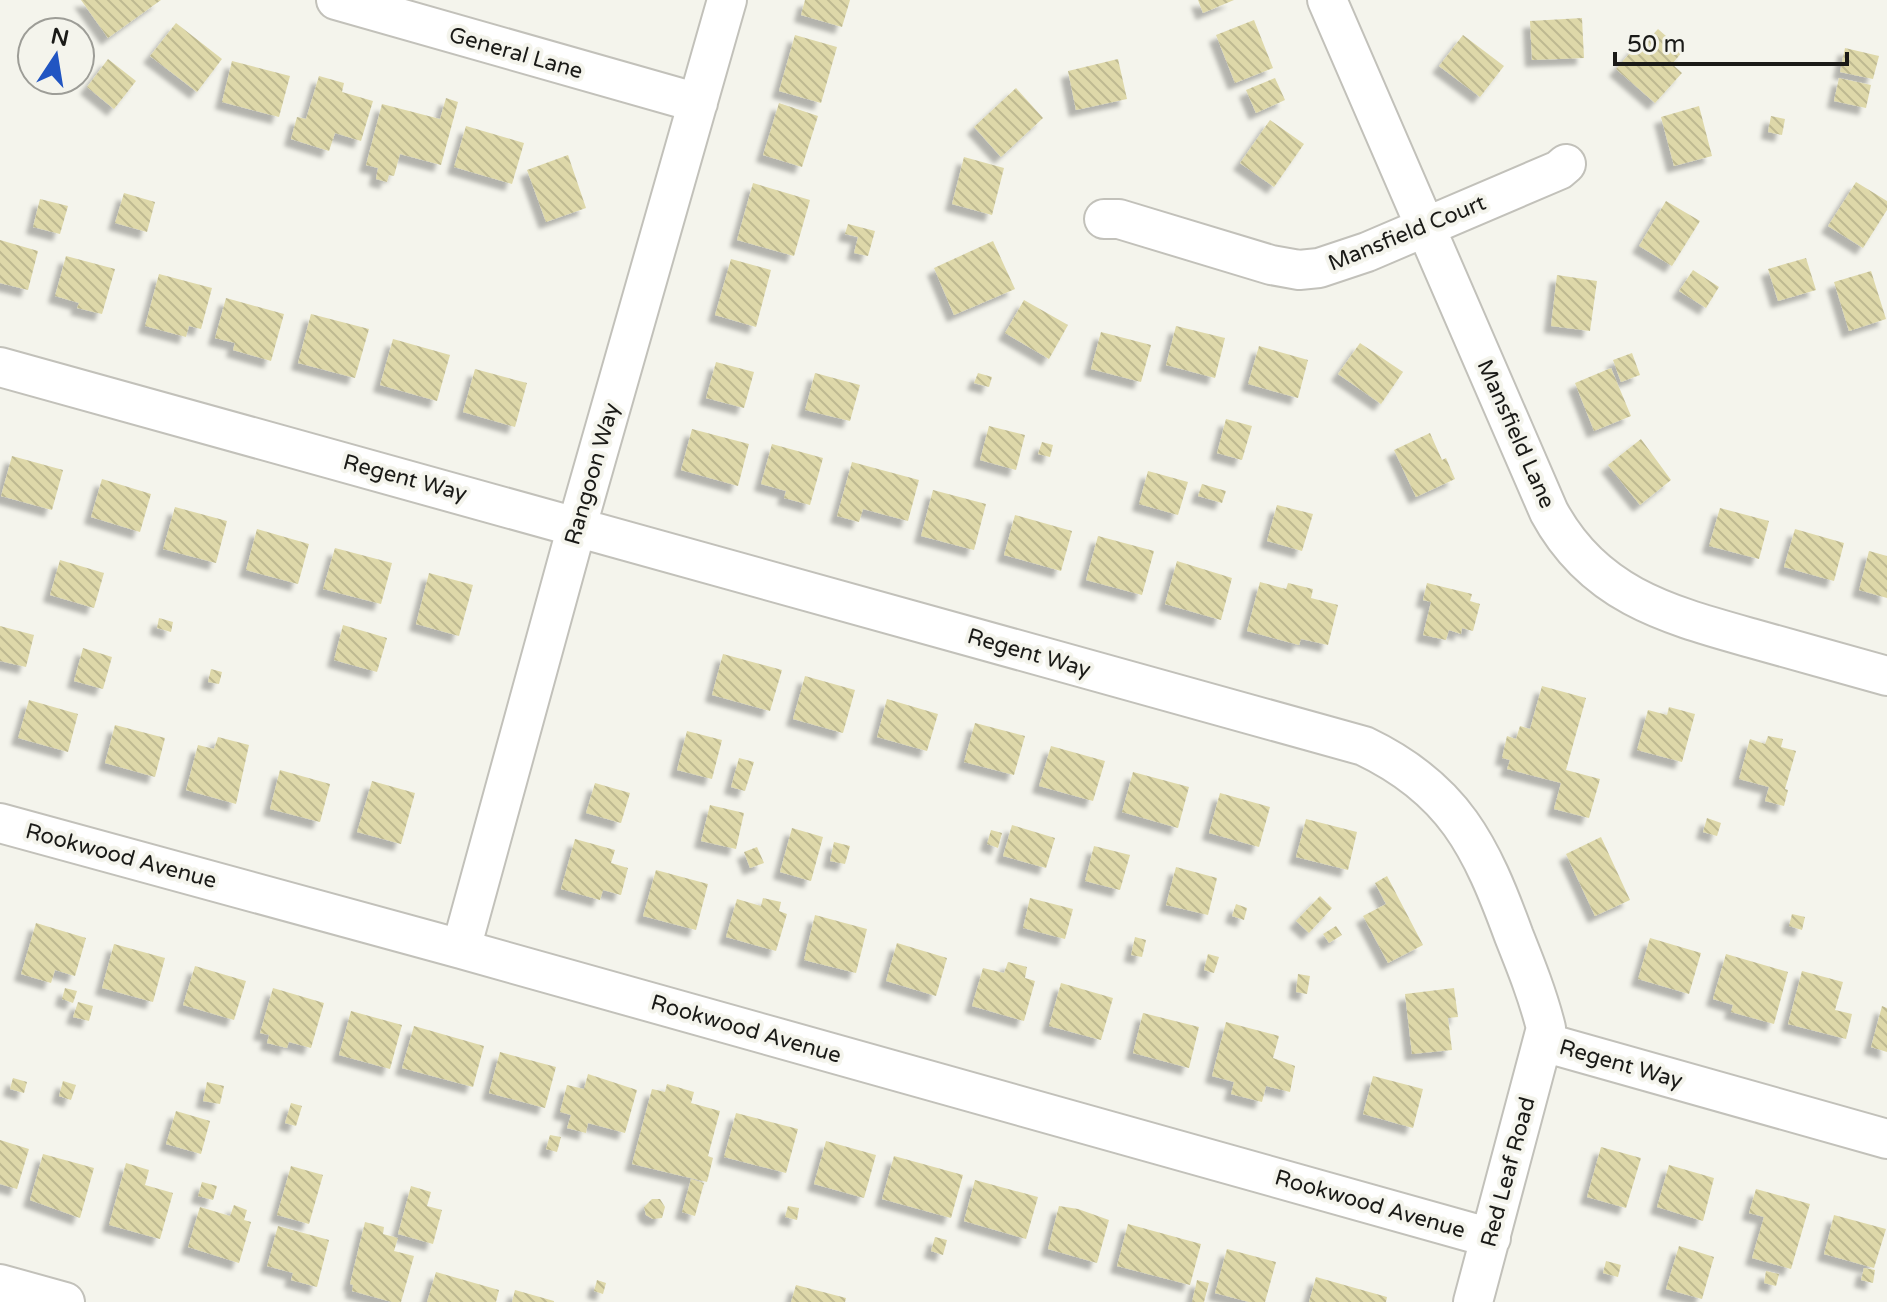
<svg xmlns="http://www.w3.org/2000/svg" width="1887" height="1302" font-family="'Varela Round',sans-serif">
	<defs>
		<pattern id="building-back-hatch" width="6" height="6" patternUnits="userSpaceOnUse" patternTransform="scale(2)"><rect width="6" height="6" fill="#ded8a9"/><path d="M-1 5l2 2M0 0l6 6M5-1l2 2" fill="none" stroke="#beb991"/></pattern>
		<filter id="shadow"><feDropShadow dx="-7" dy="7" stdDeviation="2" flood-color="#0004"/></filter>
	</defs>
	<rect width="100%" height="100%" fill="#f4f4ec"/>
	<path fill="url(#building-back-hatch)" filter="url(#shadow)" d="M81,0H161L108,38Z
		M805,0H850L842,27L801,15Z
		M1198,0H1234L1203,13Z
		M1582,18L1584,58L1532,60L1530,21Z
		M1254,20L1273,68L1235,83L1216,35Z
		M176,23L222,59L197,92L150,56Z
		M1658,29L1683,51L1672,64L1682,73L1655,103L1616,69L1642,39L1645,43Z
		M795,35L837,47L821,103L779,91Z
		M1463,35L1504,66L1480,97L1439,66Z
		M1845,48L1879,56L1873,79L1840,72Z
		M108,59L136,81L114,109L87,87Z
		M1118,59L1127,99L1076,110L1068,71Z
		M232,61L290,76L279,117L222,102Z
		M319,76L344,83L342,92L373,101L361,141L335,133L329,151L291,139L297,117L306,119Z
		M1275,78L1285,100L1256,113L1246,90Z
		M1839,78L1871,85L1866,108L1834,101Z
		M1016,88L1043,118L1001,157L974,127Z
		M446,98L458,102L441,165L400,154L394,176L389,175L387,182L376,179L378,168L366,165L382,104L440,119Z
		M779,103L818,116L802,167L763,155Z
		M1699,106L1712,156L1674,166L1661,117Z
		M1771,116L1785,119L1782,135L1768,132Z
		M1270,120L1304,144L1274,187L1240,163Z
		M466,126L524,143L512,184L454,167Z
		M568,155L586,208L546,222L527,170Z
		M964,157L1004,168L992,215L952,204Z
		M1856,182L1887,201V210L1863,248L1828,226Z
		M753,183L810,200L794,256L737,240Z
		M124,193L155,202L147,232L115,223Z
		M40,199L68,206L60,234L33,227Z
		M1666,201L1700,221L1672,266L1639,246Z
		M848,224L875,231L868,256L854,253L858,237L845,234Z
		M0,240L38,251L28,290L0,283Z
		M993,241L1015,289L954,315L934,268Z
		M66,256L115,269L102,314L77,308L79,303L55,296Z
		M1806,258L1816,290L1778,301L1768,269Z
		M731,259L771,270L756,327L715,315Z
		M1693,270L1719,287L1706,308L1679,291Z
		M1871,271L1886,319L1849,331L1834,282Z
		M159,274L212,288L201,329L189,326L186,337L145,326Z
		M1557,275L1597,281L1590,331L1551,326Z
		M226,298L284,314L271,361L233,350L235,343L215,338Z
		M1024,300L1068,325L1049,359L1005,333Z
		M311,314L369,329L355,378L298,363Z
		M1176,326L1225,338L1215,378L1166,365Z
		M1101,332L1151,345L1141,382L1091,369Z
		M393,339L450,355L437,401L380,385Z
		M1360,343L1403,372L1381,404L1338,374Z
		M1259,346L1308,360L1298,398L1248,384Z
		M1632,353L1640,375L1621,382L1613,360Z
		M716,362L754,372L744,408L706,398Z
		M1611,368L1631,416L1594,431L1575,383Z
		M475,369L527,383L515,427L463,412Z
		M815,373L860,385L850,421L805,410Z
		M978,373L992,377L989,387L974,383Z
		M1226,419L1252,426L1242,460L1217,453Z
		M989,426L1025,435L1016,470L980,460Z
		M692,429L749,444L738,486L681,470Z
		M1430,433L1442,460L1446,458L1455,479L1416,497L1394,450Z
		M1641,439L1671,480L1640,505L1608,465Z
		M1042,442L1053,445L1050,457L1038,454Z
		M772,444L823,458L810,505L784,498L786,491L761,484Z
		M12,456L63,470L52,510L1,496Z
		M852,462L919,480L908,521L863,509L859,522L837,516Z
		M1148,471L1188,482L1178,515L1139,504Z
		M102,479L151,494L140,532L91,517Z
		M1202,484L1226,491L1222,503L1198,496Z
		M933,490L986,504L974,550L921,536Z
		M1277,505L1313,514L1302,551L1267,541Z
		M175,507L227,521L216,563L163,549Z
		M1720,508L1769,521L1759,559L1709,546Z
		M1015,515L1072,531L1061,571L1004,555Z
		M257,529L309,544L298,584L246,570Z
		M1795,529L1844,543L1834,581L1784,567Z
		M1098,536L1154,551L1142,595L1086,580Z
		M335,548L392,563L381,604L323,589Z
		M1869,551L1887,556V598L1859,590Z
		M60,560L104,573L94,608L50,595Z
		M1177,561L1232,578L1221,620L1165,604Z
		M429,573L473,585L459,636L416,624Z
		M1260,582L1286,589L1288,583L1313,589L1311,598L1338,605L1328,645L1301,639L1299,645L1247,631Z
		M1427,583L1472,594L1470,601L1480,604L1473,631L1462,628L1461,634L1449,630L1446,640L1423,635L1431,602L1423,600Z
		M159,618L173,622L171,632L157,628Z
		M343,625L387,638L377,672L334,660Z
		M0,626L34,635L26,667L0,661Z
		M83,648L112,657L103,689L74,681Z
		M723,654L782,670L770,711L712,695Z
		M211,669L222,672L219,684L208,682Z
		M805,676L855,690L843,733L793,719Z
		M1542,686L1586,698L1566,770L1600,779L1589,818L1554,809L1561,783L1507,769L1510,760L1502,758L1507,736L1516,739L1520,726L1530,729Z
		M887,699L938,714L927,751L877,737Z
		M29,700L78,714L68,752L18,738Z
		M1669,707L1695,714L1682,762L1637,750L1648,710L1667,715Z
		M975,723L1025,736L1014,775L964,762Z
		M115,725L165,738L155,777L105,763Z
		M687,731L722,740L712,779L677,770Z
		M1768,736L1783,739L1781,747L1796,751L1785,789L1788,790L1784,806L1765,801L1769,787L1739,779L1750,739L1765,744Z
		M218,737L249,745L236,804L186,790L198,745L214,749Z
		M1051,746L1105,761L1093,801L1039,786Z
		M739,758L754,762L745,791L731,787Z
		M280,770L330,784L320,822L270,809Z
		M1133,772L1189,787L1178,828L1122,812Z
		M372,781L415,793L401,844L357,832Z
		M595,783L630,793L621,823L586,813Z
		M1220,793L1270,807L1259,847L1209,833Z
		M710,805L744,813L736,849L701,841Z
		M1707,818L1721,823L1717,836L1703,832Z
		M1306,819L1357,832L1348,870L1296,857Z
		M1012,825L1055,838L1046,868L1003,856Z
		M792,828L823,837L811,881L780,872Z
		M991,830L1002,833L998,848L987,844Z
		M1601,837L1630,900L1595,916L1566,854Z
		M575,839L615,850L611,863L628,868L621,895L603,890L600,900L561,889Z
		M834,842L850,846L845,864L830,861Z
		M1094,846L1130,855L1120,890L1085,881Z
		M757,847L764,863L750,868L744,852Z
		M1176,867L1217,878L1208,915L1166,905Z
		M656,870L708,884L696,930L643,916Z
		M1387,876L1423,945L1388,963L1363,916L1386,904L1375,883Z
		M1320,896L1332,908L1309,933L1296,921Z
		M763,898L781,902L779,911L787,914L776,951L726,937L737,899L761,906Z
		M1030,898L1073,909L1065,939L1023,928Z
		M1236,904L1247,908L1244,920L1232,916Z
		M1792,914L1805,917L1802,930L1789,926Z
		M815,915L867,929L856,973L804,960Z
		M36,923L86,938L75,976L55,970L51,983L21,974Z
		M1336,926L1342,935L1329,943L1323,934Z
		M1135,937L1146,940L1142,957L1131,955Z
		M1650,938L1701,953L1689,994L1638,979Z
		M897,943L947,958L936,996L886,981Z
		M114,944L165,958L153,1002L102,988Z
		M1208,954L1219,957L1214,973L1204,970Z
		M1726,954L1788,972L1774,1024L1731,1012L1733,1005L1713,999Z
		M1008,962L1027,967L1025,978L1035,981L1024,1021L972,1006L983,968L1004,973Z
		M195,966L246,981L234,1020L183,1005Z
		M1802,971L1843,982L1835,1010L1852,1014L1846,1039L1788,1024Z
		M1298,974L1310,976L1307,994L1296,992Z
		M1061,983L1113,998L1101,1040L1049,1026Z
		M65,988L77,991L73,1003L62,999Z
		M273,988L324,1003L311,1048L289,1042L287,1048L267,1043L269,1035L260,1033Z
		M1454,988L1458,1017L1448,1018L1452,1050L1412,1054L1405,994Z
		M78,1002L93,1006L89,1021L73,1017Z
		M1882,1006L1887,1008V1052L1871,1047Z
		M351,1011L402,1025L390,1069L339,1055Z
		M1143,1013L1199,1027L1189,1068L1133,1053Z
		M1226,1022L1279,1036L1273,1058L1295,1066L1290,1092L1266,1086L1262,1102L1231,1094L1234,1082L1212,1076Z
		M414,1026L484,1046L473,1087L402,1068Z
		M500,1052L556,1067L545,1108L489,1093Z
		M588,1074L637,1090L625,1133L588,1123L586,1133L567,1128L571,1115L560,1112L567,1085L584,1089Z
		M1373,1076L1423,1089L1413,1128L1363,1114Z
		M13,1078L27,1082L24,1093L10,1089Z
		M63,1081L76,1085L71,1100L59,1096Z
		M207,1082L224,1086L220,1104L203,1101Z
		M667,1084L694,1092L691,1103L720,1111L708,1156L713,1158L707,1182L632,1164L652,1089L665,1092Z
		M291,1103L302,1106L296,1126L285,1123Z
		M176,1111L210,1121L201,1154L166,1144Z
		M736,1113L798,1129L786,1173L724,1157Z
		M550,1135L561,1137L557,1152L546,1149Z
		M0,1140L29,1149L17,1189L0,1184Z
		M826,1141L876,1155L864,1198L814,1184Z
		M1601,1147L1641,1158L1626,1208L1587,1197Z
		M43,1154L94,1168L80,1218L30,1200Z
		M894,1156L963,1175L951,1218L882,1199Z
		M126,1163L149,1170L145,1185L173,1193L160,1239L109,1225Z
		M1669,1165L1714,1178L1703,1221L1657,1207Z
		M291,1166L323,1175L309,1224L277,1215Z
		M691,1179L704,1183L695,1216L682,1212Z
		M975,1180L1038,1197L1026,1239L964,1221Z
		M202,1182L217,1186L213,1200L198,1196Z
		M411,1186L431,1192L427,1206L442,1210L433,1244L398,1234Z
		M1756,1189L1810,1204L1791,1269L1752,1258L1764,1217L1749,1213Z
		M652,1199H660L665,1207L662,1218L653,1219L646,1215L644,1207Z
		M234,1205L247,1210L244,1220L251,1222L239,1263L188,1247L200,1207L230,1216Z
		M788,1206L799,1208L797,1220L785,1217Z
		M1059,1206L1078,1209L1109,1220L1097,1263L1048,1249Z
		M1834,1215L1886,1229L1874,1268L1824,1254Z
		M365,1222L384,1227L383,1234L398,1238L394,1251L414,1256L401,1302H392L352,1291L353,1285L350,1284Z
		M1128,1224L1201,1244L1190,1285L1117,1266Z
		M278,1226L329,1240L317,1287L291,1280L293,1273L267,1266Z
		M935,1237L947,1240L943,1255L931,1251Z
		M1679,1246L1714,1257L1702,1299L1666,1289Z
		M1227,1249L1276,1262L1265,1302H1249L1215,1293Z
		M1606,1261L1621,1265L1618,1277L1603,1273Z
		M1864,1268L1875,1270L1873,1283L1861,1280Z
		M1766,1271L1779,1274L1776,1286L1764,1283Z
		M436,1272L499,1290L496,1302H427Z
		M1316,1277L1387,1297L1386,1302H1309Z
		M597,1280L606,1283L603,1294L594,1291Z
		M1197,1280L1209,1283L1204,1302H1192Z
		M796,1285L846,1298L845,1302H791Z
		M515,1290L554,1301V1302H512Z"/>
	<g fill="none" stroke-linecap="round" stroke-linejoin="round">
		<defs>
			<path id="minor" d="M336,0L698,103
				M1327,0L1549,512C1594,595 1666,614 1751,638C1796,651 1842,663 1887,676
				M1104,219H1119L1271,265L1299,270L1319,268L1367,252L1559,170L1566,164
				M0,367L1364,746C1454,789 1481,846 1514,936C1526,966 1538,996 1546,1028L1473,1302
				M0,823L461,949L1491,1238
				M461,949L577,526L727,0
				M1543,1042L1887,1139
				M0,1284L65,1302"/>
		</defs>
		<use href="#minor" stroke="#c2c1ba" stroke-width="42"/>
		<use href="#minor" stroke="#fff" stroke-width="38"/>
	</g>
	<g text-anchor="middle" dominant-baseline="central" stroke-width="8" stroke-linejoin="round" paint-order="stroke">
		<g font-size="22" fill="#1a1a17" stroke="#f4f4ec">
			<text transform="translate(516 53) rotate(16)">General Lane</text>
			<text transform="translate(1407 233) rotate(-22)">Mansfield Court</text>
			<text transform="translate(1516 434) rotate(66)">Mansfield Lane</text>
			<text transform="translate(592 474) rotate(-74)">Rangoon Way</text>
			<text transform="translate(405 478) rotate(15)">Regent Way</text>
			<text transform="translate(1029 653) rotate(16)">Regent Way</text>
			<text transform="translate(121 856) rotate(15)">Rookwood Avenue</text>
			<text transform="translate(746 1029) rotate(16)">Rookwood Avenue</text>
			<text transform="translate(1621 1064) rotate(16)">Regent Way</text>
			<text transform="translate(1508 1172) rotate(-75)">Red Leaf Road</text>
			<text transform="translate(1370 1204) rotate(16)">Rookwood Avenue</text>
		</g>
	</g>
	<g transform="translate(56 56) rotate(12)"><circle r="38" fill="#f4f4ec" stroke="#9d9d97" stroke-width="2"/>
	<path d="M0-6L14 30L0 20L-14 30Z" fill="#2155c2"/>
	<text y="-12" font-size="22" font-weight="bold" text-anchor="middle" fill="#1a1a17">N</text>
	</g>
	<path d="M1615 52v12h232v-12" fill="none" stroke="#1a1a17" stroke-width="4"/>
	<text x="1627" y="52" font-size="24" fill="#1a1a17" stroke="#f4f4ec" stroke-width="6" paint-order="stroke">50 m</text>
</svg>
